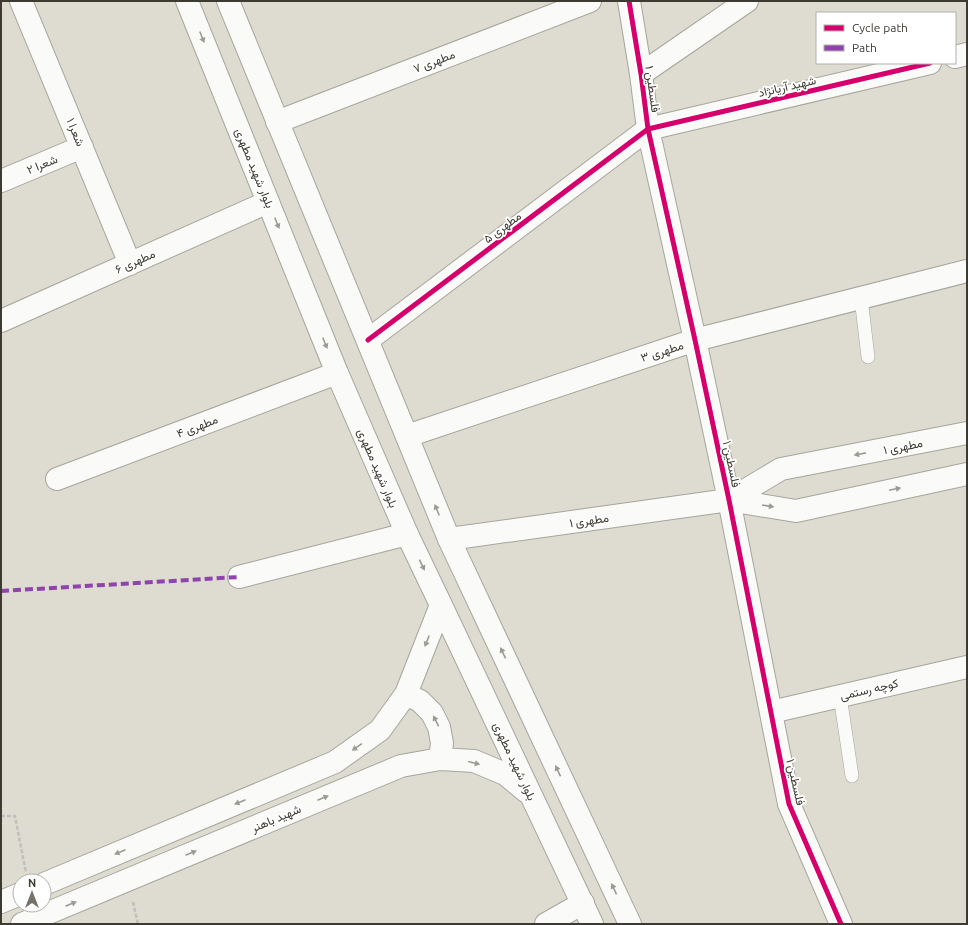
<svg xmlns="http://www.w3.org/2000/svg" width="968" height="925" font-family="Ubuntu,Vazirmatn,sans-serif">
	<rect width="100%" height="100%" fill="#dedcd0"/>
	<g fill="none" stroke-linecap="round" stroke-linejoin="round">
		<defs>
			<path id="lane" d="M861,298L868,357
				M840,696L852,776"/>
			<path id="street" d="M21,1L130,264
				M629,1L641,74L648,129L695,340L729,500L789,804L841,924
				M955,57L967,54
				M641,74L747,1
				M277,122L590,1
				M1,181L82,147
				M1,321L268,202
				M368,340L648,129L930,63
				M407,436L695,340L967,271
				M57,479L337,373
				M729,500L781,469L967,433
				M449,539L729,500L796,511L967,474
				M239,577L407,534
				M771,712L967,667
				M546,924L583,903"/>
			<path id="secondary" d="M187,1L337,373L407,534L441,605L592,924
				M228,1L449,539L630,924
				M406,694L420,701L432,713L439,727L442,743L440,759
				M44,884L335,762L380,730L406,694L441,605
				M1,902L20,894
				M22,924L401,766L440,759L474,761L505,774L527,792"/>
		</defs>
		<use href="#lane" stroke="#a6a59c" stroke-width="14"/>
		<use href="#street" stroke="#a6a59c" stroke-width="24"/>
		<use href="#secondary" stroke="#a6a59c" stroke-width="24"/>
		<path stroke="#c1bfbb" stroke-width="2.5" stroke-dasharray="4 2" stroke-linecap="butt" d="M1,816H15L26,873
			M133,902L138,924"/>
		<use href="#lane" stroke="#fafaf8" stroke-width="13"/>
		<use href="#street" stroke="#fafaf8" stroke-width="22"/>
		<use href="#secondary" stroke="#fafaf8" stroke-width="22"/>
		<path stroke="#8e44ad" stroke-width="4" stroke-dasharray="8 4" stroke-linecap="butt" d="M1,591L239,577"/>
		<defs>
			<path id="cycleway" d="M629,1L641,74L648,129L695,340L729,500L789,804L841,924
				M368,340L648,129L930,63"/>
		</defs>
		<use href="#cycleway" stroke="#fff" stroke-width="8"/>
		<use href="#cycleway" stroke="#d6006c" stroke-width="5"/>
	</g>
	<defs><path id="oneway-solid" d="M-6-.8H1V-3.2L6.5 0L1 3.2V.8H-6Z"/></defs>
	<g fill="#9b9a94">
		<use href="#oneway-solid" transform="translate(202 37) rotate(68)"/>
		<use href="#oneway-solid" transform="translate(277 223) rotate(68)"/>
		<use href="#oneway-solid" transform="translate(325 343) rotate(68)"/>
		<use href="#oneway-solid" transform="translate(860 454) rotate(169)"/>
		<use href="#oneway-solid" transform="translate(895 489) rotate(-12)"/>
		<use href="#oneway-solid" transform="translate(768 506) rotate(9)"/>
		<use href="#oneway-solid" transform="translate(437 510) rotate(-112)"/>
		<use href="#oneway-solid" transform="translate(422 565) rotate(64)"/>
		<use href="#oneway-solid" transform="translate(427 641) rotate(112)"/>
		<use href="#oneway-solid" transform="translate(503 653) rotate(-115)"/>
		<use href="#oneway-solid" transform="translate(436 721) rotate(-116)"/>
		<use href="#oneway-solid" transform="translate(357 747) rotate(145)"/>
		<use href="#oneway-solid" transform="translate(474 763) rotate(14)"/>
		<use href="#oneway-solid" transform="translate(558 771) rotate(-115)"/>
		<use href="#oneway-solid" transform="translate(323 798) rotate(-23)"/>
		<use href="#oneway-solid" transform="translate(240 802) rotate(157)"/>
		<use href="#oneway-solid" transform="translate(120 852) rotate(157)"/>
		<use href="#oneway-solid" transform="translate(191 853) rotate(-23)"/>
		<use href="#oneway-solid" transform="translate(614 889) rotate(-115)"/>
		<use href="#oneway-solid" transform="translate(71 904) rotate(-23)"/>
	</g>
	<g text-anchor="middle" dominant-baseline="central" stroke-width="3.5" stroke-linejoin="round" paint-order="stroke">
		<g font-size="12" fill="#3c3a31" stroke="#fff">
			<text transform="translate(434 61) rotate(-21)">مطهری ۷</text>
			<text transform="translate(787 86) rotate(-13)">شهید آریانژاد</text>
			<text transform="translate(653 89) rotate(82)">فلسطین ۱</text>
			<text transform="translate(76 132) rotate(67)">شعرا ۱</text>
			<text transform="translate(42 164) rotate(-22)">شعرا ۲</text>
			<text transform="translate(255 168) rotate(68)">بلوار شهید مطهری</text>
			<text transform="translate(502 227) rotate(-37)">مطهری ۵</text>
			<text transform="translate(135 261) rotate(-24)">مطهری ۶</text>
			<text transform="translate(662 351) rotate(-18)">مطهری ۳</text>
			<text transform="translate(197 426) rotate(-21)">مطهری ۴</text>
			<text transform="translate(903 446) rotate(-11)">مطهری ۱</text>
			<text transform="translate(732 464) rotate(78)">فلسطین ۱</text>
			<text transform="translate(378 468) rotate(67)">بلوار شهید مطهری</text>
			<text transform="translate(589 520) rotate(-8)">مطهری ۱</text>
			<text transform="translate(869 689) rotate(-13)">کوچه رستمی</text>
			<text transform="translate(515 761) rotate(65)">بلوار شهید مطهری</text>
			<text transform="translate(796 782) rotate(77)">فلسطین ۱</text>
			<text transform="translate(276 818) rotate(-23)">شهید باهنر</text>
		</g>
	</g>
	<rect width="968" height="925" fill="none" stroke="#3c3a31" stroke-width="4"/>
	<rect x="816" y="12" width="140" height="52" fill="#ffffff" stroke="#b1b0ad"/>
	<rect x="824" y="25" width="20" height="6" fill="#d6006c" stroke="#b1b0ad"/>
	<text x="852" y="32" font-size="12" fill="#3c3a31">Cycle path</text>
	<rect x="824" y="45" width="20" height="6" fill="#8e44ad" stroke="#b1b0ad"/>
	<text x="852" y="52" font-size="12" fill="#3c3a31">Path</text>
	<g transform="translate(32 893)"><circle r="19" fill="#ffffff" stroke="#b1b0ad"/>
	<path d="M0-3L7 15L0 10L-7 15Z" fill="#757369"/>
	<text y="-6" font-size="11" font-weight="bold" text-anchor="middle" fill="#3c3a31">N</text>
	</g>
</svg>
